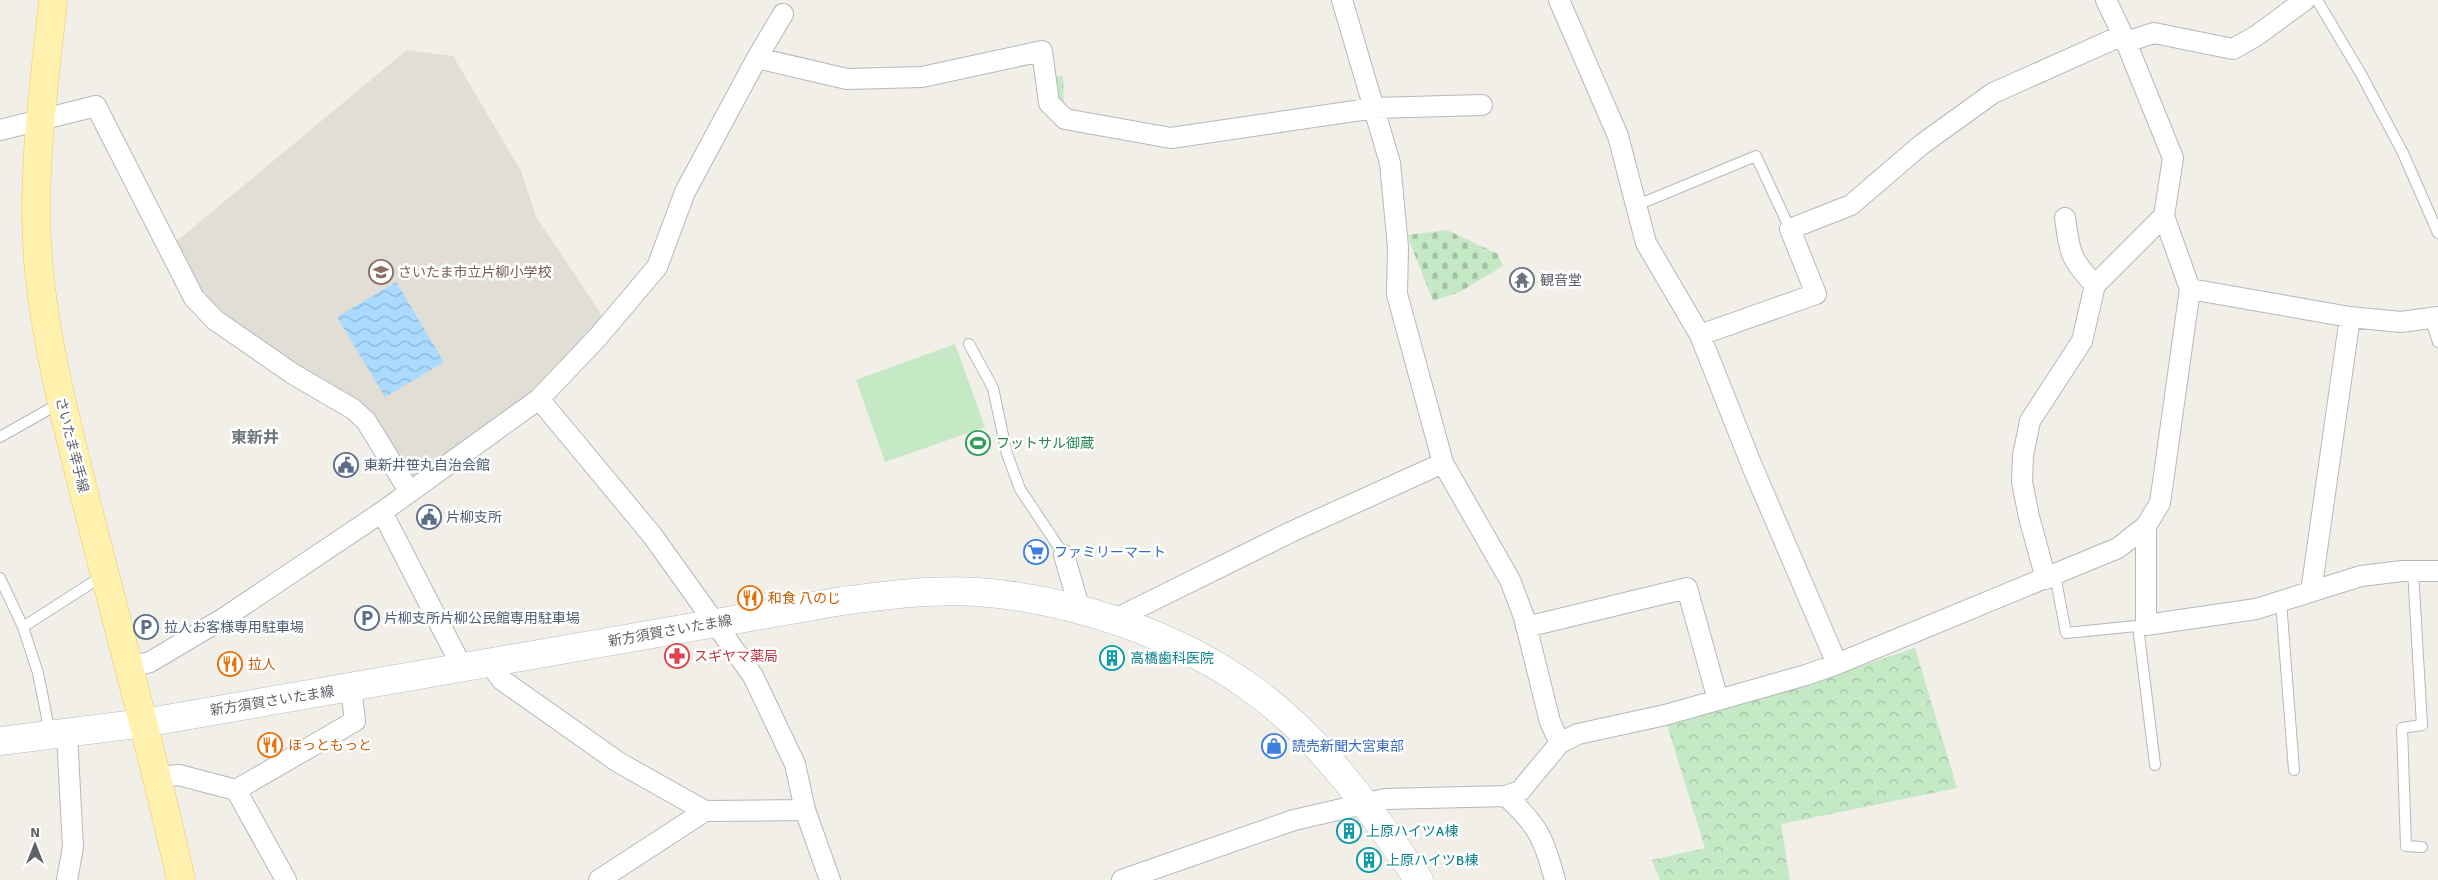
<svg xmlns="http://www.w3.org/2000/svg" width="2438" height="880" font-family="Signika,'Noto Sans JP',sans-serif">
	<defs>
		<pattern id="forest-crowns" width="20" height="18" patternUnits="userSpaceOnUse" patternTransform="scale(1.25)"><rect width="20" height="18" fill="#c5e8c5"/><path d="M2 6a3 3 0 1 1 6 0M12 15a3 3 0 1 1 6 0" fill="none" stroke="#a3c0a4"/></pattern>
		<pattern id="cemetery-stones" width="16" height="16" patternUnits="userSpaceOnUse" patternTransform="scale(1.25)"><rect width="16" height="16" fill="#c5e8c5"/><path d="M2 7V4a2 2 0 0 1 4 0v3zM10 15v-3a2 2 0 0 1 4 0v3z" fill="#a3c0a4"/></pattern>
		<pattern id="water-waves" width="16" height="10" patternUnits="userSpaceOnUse" patternTransform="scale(1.25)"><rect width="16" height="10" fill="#aadaff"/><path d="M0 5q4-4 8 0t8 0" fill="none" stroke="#8eb4d2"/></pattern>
	</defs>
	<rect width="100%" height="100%" fill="#f1efe8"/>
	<path fill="#e1ded6" d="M407,50L453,56L521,171L536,217L605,320L543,385L412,478L369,413L230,321L205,299L173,244Z"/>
	<path fill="#c5e8c5" d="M955,344L985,427L885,462L856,380Z"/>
	<path fill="url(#forest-crowns)" d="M1915,648L1957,788L1781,824L1790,880H1660L1652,860L1705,848L1667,725L1792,689Z"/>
	<path fill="url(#cemetery-stones)" d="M1063,76L1064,107L1054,97L1052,77Z
		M1447,230L1498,254L1503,266L1460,292L1433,301L1407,235Z"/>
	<path fill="url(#water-waves)" d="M396,282L444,362L385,397L337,317Z"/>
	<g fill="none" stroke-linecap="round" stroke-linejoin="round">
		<defs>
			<path id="service" d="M2317,0L2361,74L2403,153L2438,233
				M1635,206L1756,156L1790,229
				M2430,318L2438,342
				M969,344L993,388L1007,454L1020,489L1064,555
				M0,437L60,403
				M2413,571L2422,725L2402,728L2406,846L2422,847
				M2055,575L2066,633L2146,625
				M0,578L23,627L38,673L50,733
				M2281,602L2294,770
				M2138,626L2155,765
				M23,627L104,575"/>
			<path id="minor" d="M1342,0L1390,163L1398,247L1397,294L1443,463L1510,580L1524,617L1550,722L1560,743
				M1559,0L1618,136L1646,243L1700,335L1752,466L1837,664
				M2126,42L2154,33L2233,49L2256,36L2305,0
				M757,58L783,14
				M0,130L96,106L194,298L215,320L293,374L353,409L366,421L409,491
				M2065,218C2070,253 2070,259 2095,285
				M2190,289L2350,317L2401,322L2438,317
				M1700,335L1816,294L1790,229L1851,205L1921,145L1993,93L2123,35
				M539,399L652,535L753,676L795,764L805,810L830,880
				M382,512L462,667
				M2146,526V625L2256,609L2361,576L2402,571H2438
				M1064,555L1080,610
				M2046,579L2029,517L2022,482L2023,456L2030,421L2082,341L2095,285L2164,216
				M2311,592L2350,317
				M1113,620L1291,532L1443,463
				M1526,627L1687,588L1718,700
				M488,662L502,680L618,762L705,811L805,810
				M130,667L150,662L224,618L382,512L539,399L598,337L657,267L685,192L757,58L847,79L922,77L1042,51L1049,103L1065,119L1171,138L1375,108L1482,105
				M67,734L73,847L67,880
				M158,777L179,775L236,790L286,880
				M236,790L355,721L351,688
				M1506,796C1538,825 1544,839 1555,880
				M599,880L705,811
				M1122,880L1294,820L1385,799L1506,796L1520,791L1560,743L1578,734L1665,715L1806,675L1837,664L2118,548L2146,526L2160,503L2190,289L2164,216L2173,158L2126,42L2106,0"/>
			<path id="secondary" d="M0,741L144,723L842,601C887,595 933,589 978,592C1072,599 1180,635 1256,692C1324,742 1372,812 1419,880"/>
			<path id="primary" d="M53,0C44,89 30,180 39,270C47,354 70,435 90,517C121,638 154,758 181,880"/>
		</defs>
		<use href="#service" stroke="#b5b8bc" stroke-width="12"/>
		<use href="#minor" stroke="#b5b8bc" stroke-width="22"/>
		<use href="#secondary" stroke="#b6babf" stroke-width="29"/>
		<use href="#primary" stroke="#f2c960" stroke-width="29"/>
		<use href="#service" stroke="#fff" stroke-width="10"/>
		<use href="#minor" stroke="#fff" stroke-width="20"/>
		<use href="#secondary" stroke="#fff" stroke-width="28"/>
		<use href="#primary" stroke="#fff2af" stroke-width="28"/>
	</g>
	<defs>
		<symbol id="school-ring" viewBox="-11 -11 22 22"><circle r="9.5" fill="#fff" stroke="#8d6e63" stroke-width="1.5"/><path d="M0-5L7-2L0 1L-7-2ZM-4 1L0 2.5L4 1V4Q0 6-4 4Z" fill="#8d6e63"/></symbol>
		<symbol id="temple-ring" viewBox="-11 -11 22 22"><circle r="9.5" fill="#fff" stroke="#6b7280" stroke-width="1.5"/><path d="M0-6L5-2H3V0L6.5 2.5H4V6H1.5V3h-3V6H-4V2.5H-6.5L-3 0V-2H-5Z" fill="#6b7280"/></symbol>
		<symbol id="stadium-ring" viewBox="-11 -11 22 22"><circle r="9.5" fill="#fff" stroke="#2e9e5b" stroke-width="1.5"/><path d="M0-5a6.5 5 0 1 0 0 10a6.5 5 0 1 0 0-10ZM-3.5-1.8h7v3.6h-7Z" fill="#2e9e5b"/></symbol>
		<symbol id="civic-ring" viewBox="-11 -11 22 22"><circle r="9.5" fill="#fff" stroke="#5c6f8a" stroke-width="1.5"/><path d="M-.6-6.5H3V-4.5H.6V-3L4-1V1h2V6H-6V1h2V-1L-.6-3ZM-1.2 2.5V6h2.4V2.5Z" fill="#5c6f8a"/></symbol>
		<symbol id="supermarket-ring" viewBox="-11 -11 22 22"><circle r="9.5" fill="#fff" stroke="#3f7fe0" stroke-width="1.5"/><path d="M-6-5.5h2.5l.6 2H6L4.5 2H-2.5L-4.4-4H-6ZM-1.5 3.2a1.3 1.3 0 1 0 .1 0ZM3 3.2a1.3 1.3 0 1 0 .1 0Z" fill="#3f7fe0"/></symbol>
		<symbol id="restaurant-ring" viewBox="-11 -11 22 22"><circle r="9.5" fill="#fff" stroke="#e8710a" stroke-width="1.5"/><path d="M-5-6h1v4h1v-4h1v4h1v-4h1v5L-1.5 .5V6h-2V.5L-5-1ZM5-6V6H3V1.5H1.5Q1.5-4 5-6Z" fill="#e8710a"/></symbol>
		<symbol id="parking-ring" viewBox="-11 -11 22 22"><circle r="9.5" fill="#fff" stroke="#5c6f8a" stroke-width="1.5"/><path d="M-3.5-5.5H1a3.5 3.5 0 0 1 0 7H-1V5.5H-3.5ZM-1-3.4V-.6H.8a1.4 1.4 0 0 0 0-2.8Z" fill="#5c6f8a"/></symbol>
		<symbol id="pharmacy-ring" viewBox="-11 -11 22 22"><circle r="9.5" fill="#fff" stroke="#e0444e" stroke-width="1.5"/><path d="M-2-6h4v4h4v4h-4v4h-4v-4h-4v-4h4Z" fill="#e0444e"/></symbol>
		<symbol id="building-ring" viewBox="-11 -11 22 22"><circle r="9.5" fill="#fff" stroke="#0f9aa8" stroke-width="1.5"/><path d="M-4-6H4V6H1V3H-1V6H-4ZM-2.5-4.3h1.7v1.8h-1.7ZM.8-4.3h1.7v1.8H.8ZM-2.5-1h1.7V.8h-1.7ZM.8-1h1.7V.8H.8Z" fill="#0f9aa8"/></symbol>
		<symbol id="shop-ring" viewBox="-11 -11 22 22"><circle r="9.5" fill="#fff" stroke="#3f7fe0" stroke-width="1.5"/><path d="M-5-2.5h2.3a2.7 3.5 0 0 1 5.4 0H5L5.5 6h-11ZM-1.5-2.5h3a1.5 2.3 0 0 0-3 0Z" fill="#3f7fe0"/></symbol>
	</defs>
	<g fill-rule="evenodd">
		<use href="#school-ring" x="367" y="258" width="28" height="28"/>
		<use href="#temple-ring" x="1508" y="266" width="28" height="28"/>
		<use href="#stadium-ring" x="964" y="429" width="28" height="28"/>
		<use href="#civic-ring" x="332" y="451" width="28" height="28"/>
		<use href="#civic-ring" x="415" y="503" width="28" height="28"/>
		<use href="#supermarket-ring" x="1022" y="538" width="28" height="28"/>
		<use href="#restaurant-ring" x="736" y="584" width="28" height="28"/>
		<use href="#parking-ring" x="353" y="604" width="28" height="28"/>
		<use href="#parking-ring" x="132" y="613" width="28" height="28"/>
		<use href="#pharmacy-ring" x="663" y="642" width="28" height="28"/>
		<use href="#building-ring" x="1098" y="644" width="28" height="28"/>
		<use href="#restaurant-ring" x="216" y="650" width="28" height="28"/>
		<use href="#restaurant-ring" x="256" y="731" width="28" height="28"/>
		<use href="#shop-ring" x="1260" y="732" width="28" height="28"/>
		<use href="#building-ring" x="1335" y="817" width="28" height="28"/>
		<use href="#building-ring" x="1355" y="846" width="28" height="28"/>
	</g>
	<g text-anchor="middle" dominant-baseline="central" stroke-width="5" stroke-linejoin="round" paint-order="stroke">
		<g font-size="14" fill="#785e54" stroke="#fff" text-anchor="start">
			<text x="398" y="272">さいたま市立片柳小学校</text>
		</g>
		<g font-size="14" fill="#5b616d" stroke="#fff" text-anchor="start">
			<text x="1540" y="280">観音堂</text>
		</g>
		<g font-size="14" fill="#27864d" stroke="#fff" text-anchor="start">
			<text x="996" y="443">フットサル御蔵</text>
		</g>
		<g font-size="14" fill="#5f6368" stroke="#fff">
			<text transform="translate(72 445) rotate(76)">さいたま幸手線</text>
			<text transform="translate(670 631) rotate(-10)">新方須賀さいたま線</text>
			<text transform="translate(272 701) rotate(-9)">新方須賀さいたま線</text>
		</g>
		<g font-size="14" fill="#4e5e75" stroke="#fff" text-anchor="start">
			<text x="364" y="465">東新井笹丸自治会館</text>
			<text x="446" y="517">片柳支所</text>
			<text x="384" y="618">片柳支所片柳公民館専用駐車場</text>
			<text x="164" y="627">拉人お客様専用駐車場</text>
		</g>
		<g font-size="14" fill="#366cbe" stroke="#fff" text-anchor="start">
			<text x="1054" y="552">ファミリーマート</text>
			<text x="1292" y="746">読売新聞大宮東部</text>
		</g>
		<g font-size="14" fill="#c56008" stroke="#fff" text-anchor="start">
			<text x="768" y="598">和食 八のじ</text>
			<text x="248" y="664">拉人</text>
			<text x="288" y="745">ほっともっと</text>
		</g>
		<g font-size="14" fill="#be3a42" stroke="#fff" text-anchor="start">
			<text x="694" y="656">スギヤマ薬局</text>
		</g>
		<g font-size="14" fill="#0d838f" stroke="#fff" text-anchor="start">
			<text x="1130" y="658">高橋歯科医院</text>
			<text x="1366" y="831">上原ハイツA棟</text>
			<text x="1386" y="860">上原ハイツB棟</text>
		</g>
		<g font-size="16" font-weight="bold" fill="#70757a" stroke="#fff">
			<text x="255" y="438">東新井</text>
		</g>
	</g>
	<g transform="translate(35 845)" stroke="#ffffff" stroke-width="4" paint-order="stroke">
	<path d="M0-4L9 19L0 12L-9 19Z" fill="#5f6368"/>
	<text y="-8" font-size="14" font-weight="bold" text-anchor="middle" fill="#5f6368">N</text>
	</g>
</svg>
